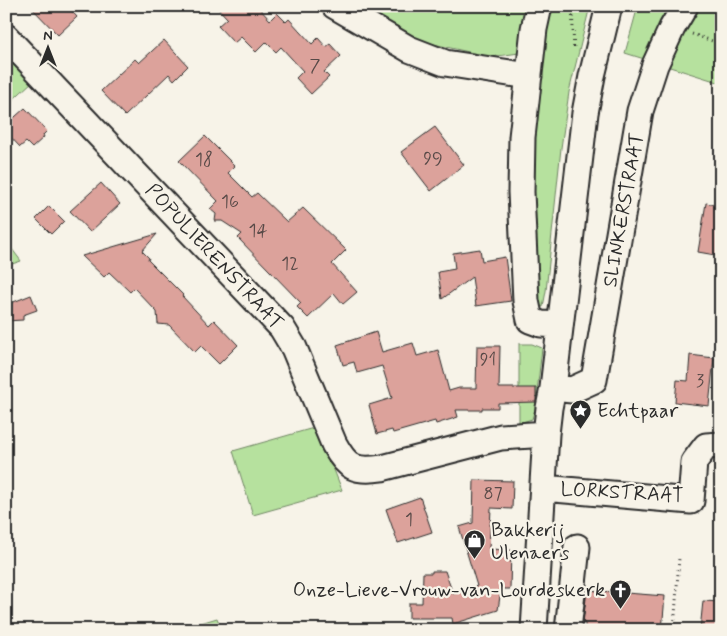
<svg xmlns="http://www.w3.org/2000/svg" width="727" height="636" font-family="Mynerve,sans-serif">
	<rect width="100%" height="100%" fill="#f7f3e8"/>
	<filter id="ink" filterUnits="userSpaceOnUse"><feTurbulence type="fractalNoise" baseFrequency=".02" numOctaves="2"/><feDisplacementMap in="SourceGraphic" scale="10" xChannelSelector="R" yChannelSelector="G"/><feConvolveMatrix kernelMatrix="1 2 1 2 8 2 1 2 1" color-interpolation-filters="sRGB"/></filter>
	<g filter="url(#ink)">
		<path fill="#b6e19e" stroke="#708664" d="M352,6H590L569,92L561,148L546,291L543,307L538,306L527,140L540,50L491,57L411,39Z
			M638,6H721V83L625,53Z
			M6,52L33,81L6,106Z
			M6,241L21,261L6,266Z
			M519,344H532L542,348L535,409L532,419L519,423Z
			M317,427L342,490L253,515L233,451Z
			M217,618L222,630H178Z"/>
		<path fill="#dca29b" stroke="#2b2b2b" d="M30,6H67L77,17L58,35Z
			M216,6H257L270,20L277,13L286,22L289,19L312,44L318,38L326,47L330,44L341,56L324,72L329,77L311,94L296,78L303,71L281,47L276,52L266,42L256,52L241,37L234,43L218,26L227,18Z
			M164,40L188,66L174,80L169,74L125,116L101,91L135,59L139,63Z
			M25,108L47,131L43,135L44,137L32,148L26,142L20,147L6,132V125Z
			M435,127L464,165L431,191L401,152Z
			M205,136L235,166L228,173L252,197L257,193L287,222L303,208L346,250L332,264L357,292L343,304L334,293L308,318L297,307L301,303L238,238L242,234L222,221H215L216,214L210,209L218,201L179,161Z
			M101,183L120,204L90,232L70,211Z
			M706,203L721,206V256L698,252Z
			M49,206L64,221L51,234L36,219Z
			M157,234L142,251L149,258L148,260L183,295L182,296L209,325L214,320L238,345L219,364L201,346L195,352L169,325L158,324L157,312L134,288L130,292L109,272L104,277L82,256Z
			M480,249L482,261L505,257L511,301L476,306L472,277L442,299L438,272L455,269L453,253Z
			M31,295L37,310L23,315V320L6,321V305Z
			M376,332L382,352L413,343L417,356L438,350L449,391L459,388H476L477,346H500L499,388H536V402L498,403V408H482V410H456L458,417L436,424L435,421L393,433L392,430L377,434L369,405L392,398L382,366L357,373L354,362L343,365L337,345Z
			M690,355L714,358L709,406L675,402L677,380L688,381Z
			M474,480L513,481L512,509L491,508L489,549L511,550L510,589H501L498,610L453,624L452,618H409V603H422L423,573H432V571H445L453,594L477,586L459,527L473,523Z
			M420,497L432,532L398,543L386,509Z
			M587,590L665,596L662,630H585V623H583Z
			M703,601L721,602V630H700Z"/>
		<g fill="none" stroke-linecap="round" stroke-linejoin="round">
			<defs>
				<path id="minor" d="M335,6L409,49L445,63L529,76
					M539,6L534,29L522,137L521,192L526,301L530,320L541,324L560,325
					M6,37L282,328L294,348L334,444C347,468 355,472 382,468L501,437L546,434
					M553,388L572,390L594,380L640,111L655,65L672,28L685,6
					M543,488L691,501L694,462L706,446L721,445
					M534,630L546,434L549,408L553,388L585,113L592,76L609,6
					M568,630L577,547"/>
			</defs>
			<use href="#minor" stroke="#2b2b2b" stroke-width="29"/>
			<path stroke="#2b2b2b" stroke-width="3" stroke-dasharray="1 4" stroke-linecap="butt" d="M572,6L574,51
				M573,17L580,6
				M692,34L721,44
				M674,630L679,558"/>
			<use href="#minor" stroke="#f7f3e8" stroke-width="25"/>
		</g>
	</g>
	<defs>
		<symbol id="sight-pin" viewBox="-11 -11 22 30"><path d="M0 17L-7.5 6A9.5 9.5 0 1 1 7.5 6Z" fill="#2b2b2b" stroke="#f7f3e8"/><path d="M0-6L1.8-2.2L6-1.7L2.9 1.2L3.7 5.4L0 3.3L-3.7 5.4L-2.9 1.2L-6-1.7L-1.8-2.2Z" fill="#fff"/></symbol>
		<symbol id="shop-pin" viewBox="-11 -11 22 30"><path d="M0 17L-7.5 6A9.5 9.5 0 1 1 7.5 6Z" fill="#2b2b2b" stroke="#f7f3e8"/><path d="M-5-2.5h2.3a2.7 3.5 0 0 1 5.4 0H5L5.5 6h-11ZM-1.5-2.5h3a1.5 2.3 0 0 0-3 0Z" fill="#fff"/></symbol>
		<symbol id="church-pin" viewBox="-11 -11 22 30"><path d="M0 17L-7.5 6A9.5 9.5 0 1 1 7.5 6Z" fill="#2b2b2b" stroke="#f7f3e8"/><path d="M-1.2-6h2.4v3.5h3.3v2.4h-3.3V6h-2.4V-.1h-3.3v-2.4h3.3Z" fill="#fff"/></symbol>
	</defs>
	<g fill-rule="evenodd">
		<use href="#sight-pin" x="568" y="398" width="25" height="34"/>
		<use href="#shop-pin" x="462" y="528" width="25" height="34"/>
		<use href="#church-pin" x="608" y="578" width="25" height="34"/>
	</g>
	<g text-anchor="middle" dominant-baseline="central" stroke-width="4.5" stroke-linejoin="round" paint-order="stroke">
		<g font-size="18" fill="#574947">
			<text x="315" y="66">7</text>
			<text x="433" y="159">99</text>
			<text x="204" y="160">18</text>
			<text x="230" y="202">16</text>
			<text x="258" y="231">14</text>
			<text x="290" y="264">12</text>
			<text x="488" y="360">91</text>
			<text x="700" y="381">3</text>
			<text x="493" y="494">87</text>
			<text x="409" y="520">1</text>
		</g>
		<g font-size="20" fill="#2b2b2b" stroke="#f7f3e8">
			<text transform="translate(624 210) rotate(-80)">SLINKERSTRAAT</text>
			<text transform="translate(214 257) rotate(47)">POPULIERENSTRAAT</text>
			<text transform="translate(622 493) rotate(3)">LORKSTRAAT</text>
		</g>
		<g font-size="20" fill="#2b2b2b" stroke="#f7f3e8" text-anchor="start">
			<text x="597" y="411">Echtpaar</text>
			<text x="491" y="530">Bakkerij<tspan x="491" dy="23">Ulenaers</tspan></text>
			<text x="605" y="590" text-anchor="end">Onze-Lieve-Vrouw-van-Lourdeskerk</text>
		</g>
	</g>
	<rect width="727" height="636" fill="none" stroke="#f7f3e8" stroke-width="25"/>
	<rect x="12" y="12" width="702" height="611" fill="none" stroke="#2b2b2b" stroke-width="2" filter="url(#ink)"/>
	<g transform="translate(48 48)" stroke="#f7f3e8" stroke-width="4" paint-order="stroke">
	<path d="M0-4L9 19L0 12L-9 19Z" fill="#2b2b2b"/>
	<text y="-8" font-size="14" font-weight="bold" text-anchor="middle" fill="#2b2b2b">N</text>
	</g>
</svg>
